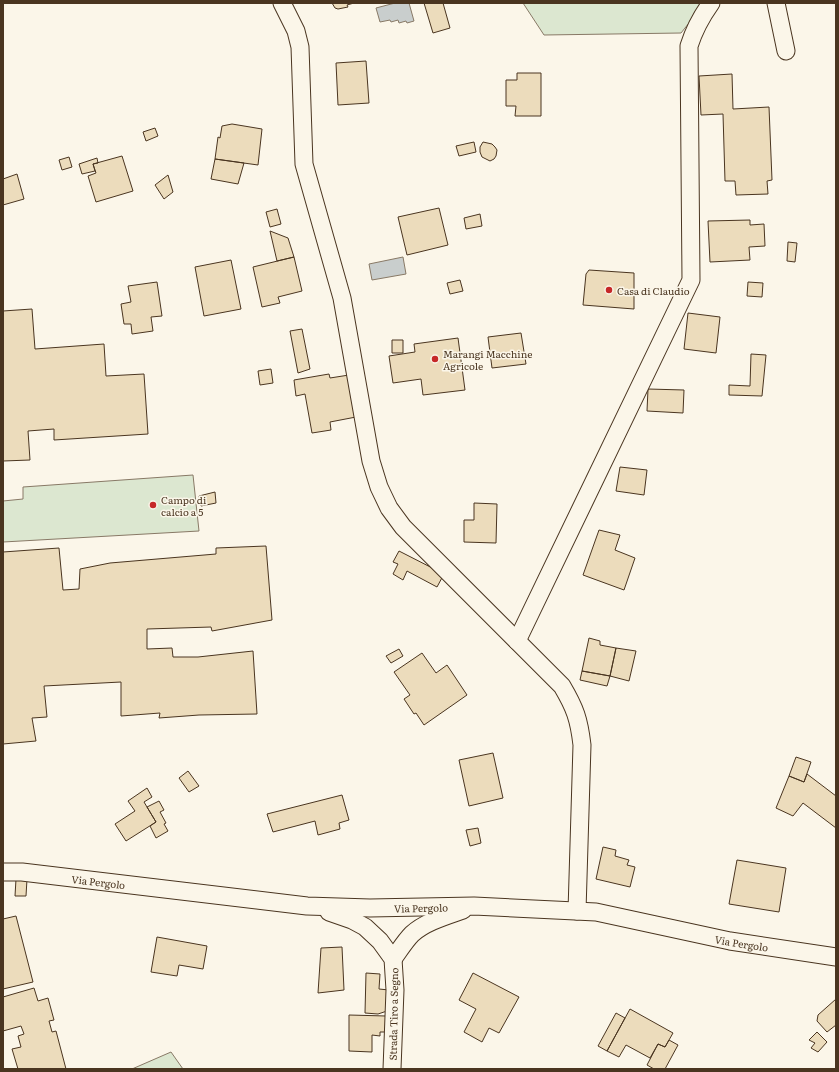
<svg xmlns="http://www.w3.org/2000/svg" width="839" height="1072" font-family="Literata,serif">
	<rect width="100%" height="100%" fill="#fbf6e9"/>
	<path fill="#dce7d0" stroke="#887966" d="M523,3H705L681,33L544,35Z
		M193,475L199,531L3,542V501L23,499V487Z
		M171,1052L183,1069H132Z"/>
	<path fill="#c9cecd" stroke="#887966" d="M395,3H409L414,21L407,23L406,21L399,23L398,20L391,22L390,20L380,22L376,8Z
		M403,257L406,274L372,280L369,264Z"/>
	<path fill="#ecdcbc" stroke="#4a3520" d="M332,3H354L347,5L348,7L338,9L335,8Z
		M424,3H443L450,28L433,33Z
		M366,61L369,103L338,105L336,63Z
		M517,73H541V116H515L516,106H506V80H517Z
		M732,74L733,109L769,107L772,180L767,181L768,194L736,195L735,181H725L723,114L701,115L699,76Z
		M232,124L262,129L258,165L215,159L218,137L220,138L222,126Z
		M155,128L158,136L146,141L143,132Z
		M474,142L476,152L459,156L456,146Z
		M483,142L492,144L495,147L497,150L496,156L494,159L490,161L482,157L480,152V147Z
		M122,156L133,191L96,202L88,176L96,173L93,164Z
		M69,157L72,167L62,170L59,160Z
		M97,158L98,163L93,164L95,171L82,174L79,164Z
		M215,159L244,163L238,184L211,179Z
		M17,174L24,199L3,205V179Z
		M168,175L173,192L164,199L155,185Z
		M439,208L448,245L407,255L398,217Z
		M277,209L281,224L270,227L266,212Z
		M480,214L482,226L466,229L464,218Z
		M750,220V225L764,224L765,246L749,247L750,260L710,262L708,221Z
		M270,231L288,238L294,257L277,261Z
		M788,242L797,243L795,262L787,261Z
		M294,257L302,291L278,297L280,303L262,307L253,267Z
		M231,260L241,309L204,316L195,267Z
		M589,270L634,273V309L583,305L586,274Z
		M460,280L463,291L450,294L447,283Z
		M157,282L162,316L151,317L153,331L132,334L131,324H124L121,304L131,302L128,286Z
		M748,282L763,283L762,297L747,296Z
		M32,309L35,349L104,344L106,376L144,374L148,434L54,440V429L28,431L30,460L3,461V311Z
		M688,313L720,317L716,353L684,349Z
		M302,329L310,369L298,373L290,331Z
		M521,333L526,364L492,368L488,337Z
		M458,338L465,390L423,395L421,379L393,383L389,356L415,352L414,344Z
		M392,340H403V353H392Z
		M751,354L766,355L762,396L729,395V385L750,386Z
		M271,369L273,383L260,385L258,371Z
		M329,374L330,378L349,375L356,417L330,422L331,430L312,433L305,394L296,396L294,380Z
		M648,389L684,390L683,413L647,411Z
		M620,467L647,470L644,495L616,491Z
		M215,492L216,503L201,506L199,496Z
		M474,503L497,504L496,543L464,542V520H474Z
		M599,530L620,535L615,550L635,558L624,590L583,575Z
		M266,546L272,620L212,631L211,627L147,629V649L172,648L173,657H198L253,651L257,714L199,715L159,718L160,713L121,716V682L44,686L47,717L32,718L36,741L3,744V552L59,548L63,590L79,589L80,569L110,563L216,554V548Z
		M399,551L444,574L437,587L407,571L403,580L393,574L398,564L393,562Z
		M589,638L600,641V645L616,648L610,676L582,671Z
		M616,648L636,651L629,681L610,676Z
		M399,649L403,656L391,663L386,656Z
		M422,653L436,673L447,665L467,695L424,725L416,713L414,714L404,699L410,695L394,672Z
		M582,671L610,676L607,686L580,680Z
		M493,753L503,798L469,806L459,760Z
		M796,757L811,762L804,782L789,776Z
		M188,771L199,786L189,792L179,778Z
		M807,774L836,796V828L803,803L793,816L776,808L789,776L804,782Z
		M147,788L152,797L144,802L156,822L126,841L115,824L135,811L128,801Z
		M342,795L349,820L339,823L340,829L318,835L315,821L273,832L267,814Z
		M159,801L164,810L160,812L166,823L164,824L168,831L156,838L150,826L156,822L147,807Z
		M478,828L481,843L470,846L466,830Z
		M603,847L616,850L615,856L629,860L627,865L635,867L630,887L596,879Z
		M737,860L786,868L779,912L729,904Z
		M16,879H27L26,896H15Z
		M16,916L33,982L3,989V919Z
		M157,937L207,946L203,969L179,965L177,976L151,972Z
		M342,947L344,990L318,993L321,948Z
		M366,973L380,974L379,989L389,990L387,1011L378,1014L365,1013Z
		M473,973L519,997L499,1033L489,1028L482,1042L464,1032L476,1009L459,1000Z
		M34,988L38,1001L48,998L54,1020L49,1021L52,1032L56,1031L66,1069H18L12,1049L21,1047L18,1036L24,1034L21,1026L3,1031V997Z
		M836,999V1025L827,1032L817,1021L818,1015Z
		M630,1009L673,1033L665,1047L658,1044L650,1058L626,1045L619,1057L607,1051Z
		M616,1013L625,1018L607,1051L598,1046Z
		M349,1015L386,1016V1032H380V1036L372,1035V1052L349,1051Z
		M817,1032L827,1042L818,1052L811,1048L815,1043L809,1040Z
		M669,1040L678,1045L665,1069H654L647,1065L658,1044L665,1047Z"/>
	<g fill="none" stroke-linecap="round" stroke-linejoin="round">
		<defs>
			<g id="minor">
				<path d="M282,3L296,31L300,47L304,164L342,298L371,461L379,487L389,508L403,527L562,686C575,708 579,719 582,745L577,911"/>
				<path d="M776,3L786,51"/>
				<path d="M517,641L691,280L689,46C694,30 701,17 711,3"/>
				<path id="s1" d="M3,872H22L307,906L370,908L474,906L596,912L730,941L836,957"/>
				<path d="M329,912L352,920L365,927L380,941L393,959L395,990L392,1069"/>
				<path d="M393,959C399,951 405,941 412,934C425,922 446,916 463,910"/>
			</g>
		</defs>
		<use href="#minor" stroke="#4a3520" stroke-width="19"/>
		<use href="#minor" stroke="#fbf6e9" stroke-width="17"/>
	</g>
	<g fill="#c62828" stroke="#fbf6e9" stroke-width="1.5">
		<circle cx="609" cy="290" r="4"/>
		<circle cx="435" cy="359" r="4"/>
		<circle cx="153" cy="505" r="4"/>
	</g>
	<g text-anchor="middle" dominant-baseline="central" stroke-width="3" stroke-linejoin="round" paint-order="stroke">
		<g font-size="10" fill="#4a3520" stroke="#fbf6e9" text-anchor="start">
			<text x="617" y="290">Casa di Claudio</text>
			<text x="443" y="353">Marangi Macchine<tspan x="443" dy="12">Agricole</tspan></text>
			<text x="161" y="499">Campo di<tspan x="161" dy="12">calcio a 5</tspan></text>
		</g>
		<g font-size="10" fill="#4a3520" stroke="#fbf6e9">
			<text stroke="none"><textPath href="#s1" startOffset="96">Via Pergolo</textPath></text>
			<text stroke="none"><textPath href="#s1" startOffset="420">Via Pergolo</textPath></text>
			<text stroke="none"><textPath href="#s1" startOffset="744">Via Pergolo</textPath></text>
			<text transform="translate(393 1014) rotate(-89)">Strada Tiro a Segno</text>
		</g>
	</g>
	<rect width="839" height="1072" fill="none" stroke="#4a3520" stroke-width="8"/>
</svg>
